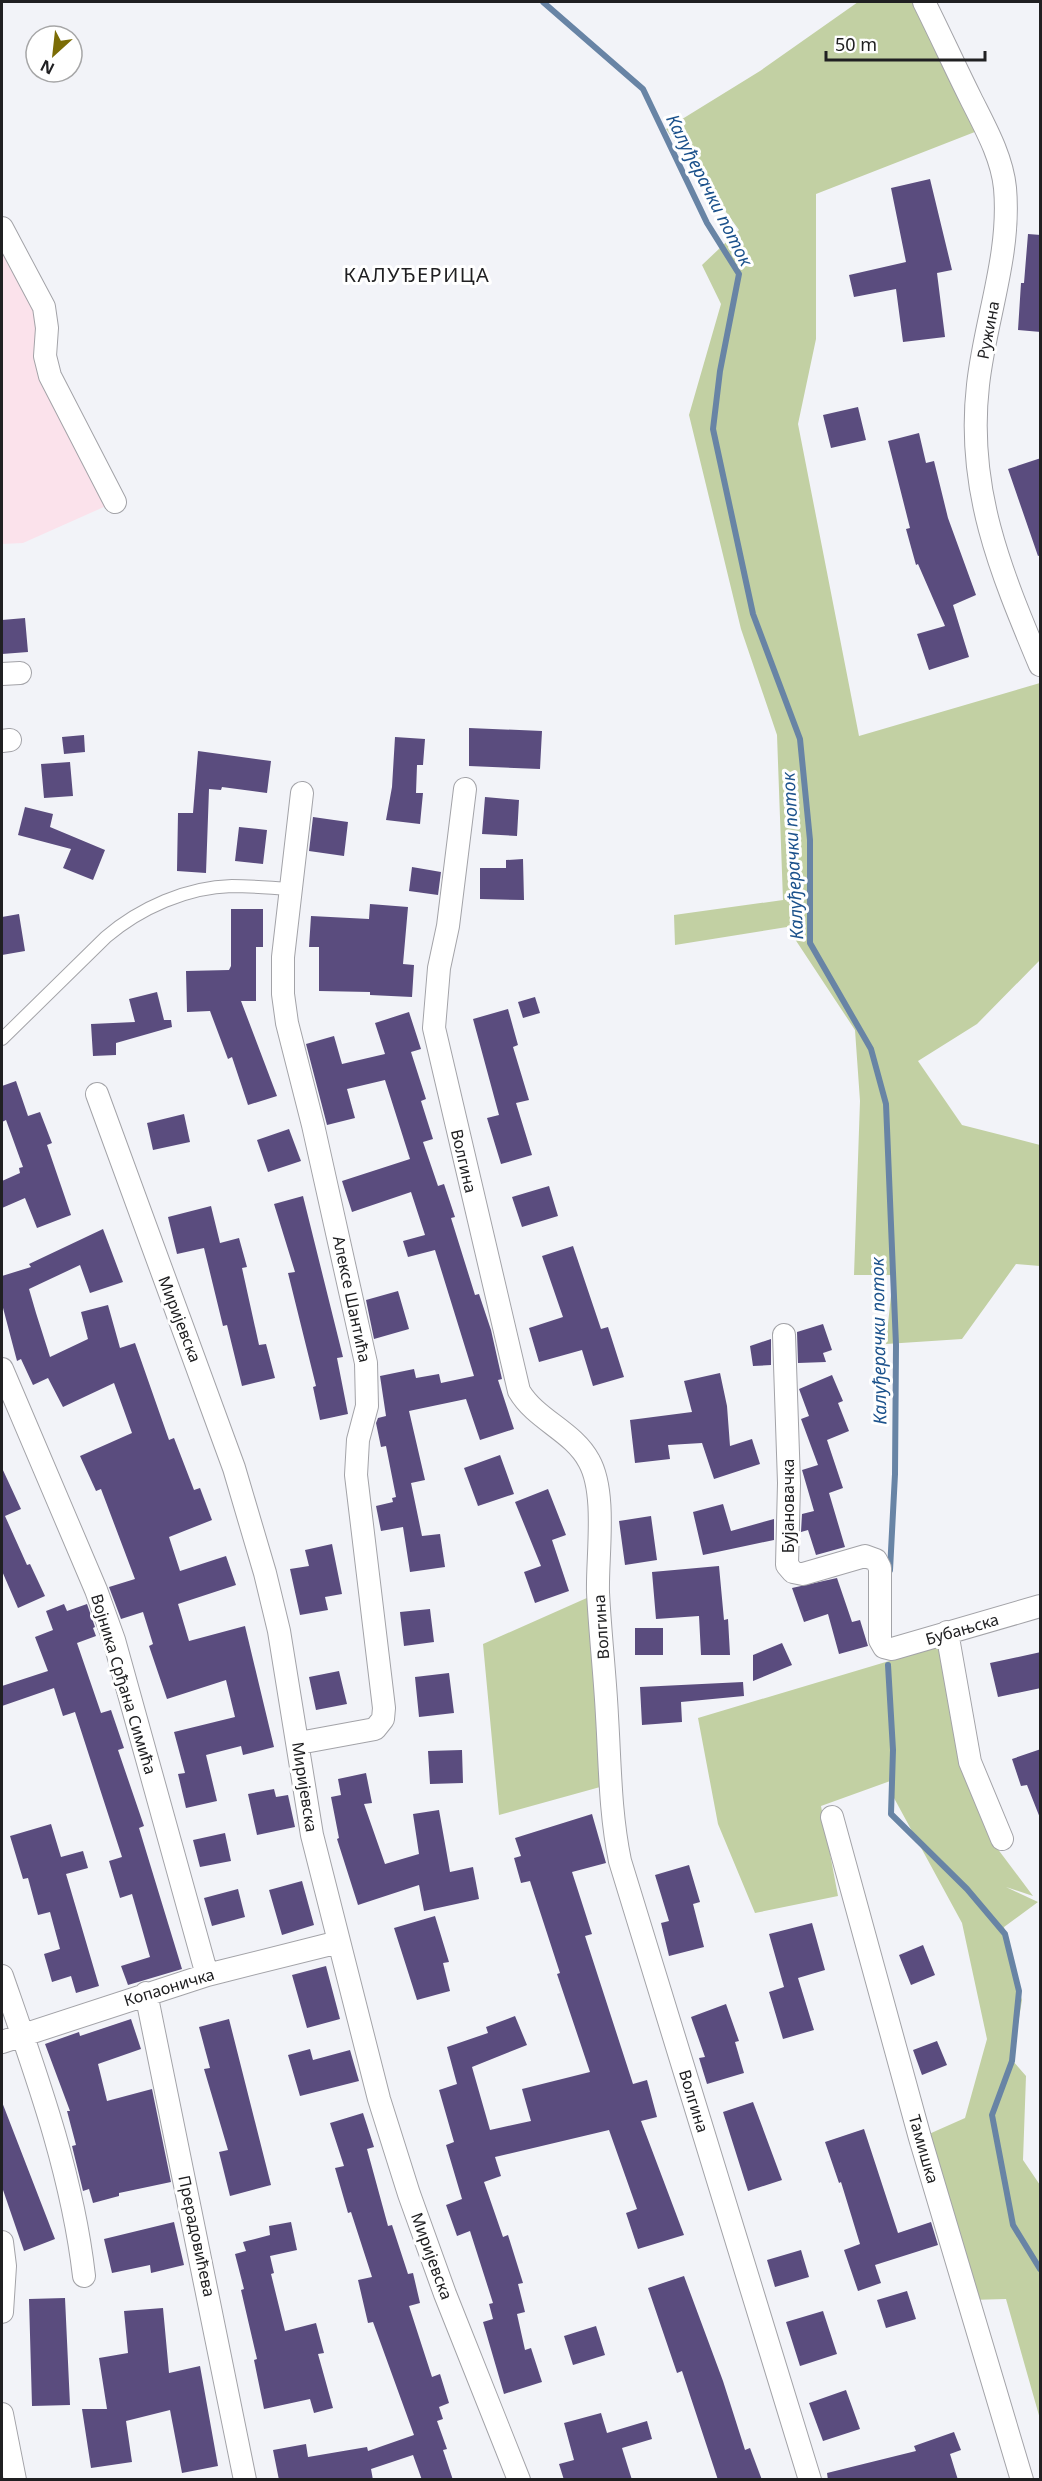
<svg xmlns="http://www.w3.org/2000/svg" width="1042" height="2481" font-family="'Noto Sans',sans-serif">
	<rect width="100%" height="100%" fill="#f2f3f8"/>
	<path fill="#fbe2eb" d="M2,227L44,307L50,376L115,502L23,543L2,544Z"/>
	<path fill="#c2d0a3" d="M858,2H923L985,128L816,194V339L798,424L859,736L1040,683V960L977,1024L918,1061L962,1125L1040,1145V1266L1016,1264L962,1339L886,1344L893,1275H854L860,1101L855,1030L787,927L675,945L674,915L783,900L777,735L741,629L689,415L721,304L702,265L739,230L666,129L760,71Z
		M598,1593L611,1784L499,1815L483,1644Z
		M946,1644L994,1844L1033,1896L1006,1887L1038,1902L1004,1927L1010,1962L1022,2000L1012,2060L1026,2076L1023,2160L1040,2185V2419L1006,2299L969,2300L920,2138L965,2118L987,2039L962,1923L894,1798L893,1780L821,1806L838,1896L755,1913L718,1824L698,1718Z"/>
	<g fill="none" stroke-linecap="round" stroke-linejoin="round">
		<path stroke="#6884a5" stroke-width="6" d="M543,2L643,89L707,223L739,274L720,371L713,429L753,614L800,739L810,840V943L871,1049L886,1104L896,1345L895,1474L890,1570
			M888,1665L893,1750L891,1814L967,1889L1005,1934L1019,1991L1012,2061L992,2115L1013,2225L1040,2269"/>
	</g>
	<path fill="#5a4c7e" d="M930,179L952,270L937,273L945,337L903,342L896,289L854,297L849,275L906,262L891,188Z
		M1028,234L1041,235V332L1018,330L1021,283H1024Z
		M858,407L866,440L831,448L823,415Z
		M919,433L926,463L934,461L948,518L976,595L953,605L969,657L929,670L917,634L945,626L918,564L916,565L906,529L910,528L888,441Z
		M1041,458V555L1038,556L1008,469Z
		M25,618L28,652L2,654V620Z
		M469,728L542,731L540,769L469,766Z
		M84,735L85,752L64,754L62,737Z
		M395,737L425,739L423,765H417L416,793H423L420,824L386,820L392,787Z
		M198,751L271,761L267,793L222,787L221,790L209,789L206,873L177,871L178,813H193Z
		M70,762L73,796L44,798L41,764Z
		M485,797L519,800L517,836L482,834Z
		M25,807L53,814L50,827L105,850L93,880L63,868L71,849L18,835Z
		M313,817L348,822L344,856L309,851Z
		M239,827L267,830L263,864L235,861Z
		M523,859L524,900L480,899V868H506V860Z
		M412,867L441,872L438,895L409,891Z
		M370,904L408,907L403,964L414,965L412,997L370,995V992L319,991V947H309L311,916L369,919Z
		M231,909H263V947H256V1001H241L277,1096L248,1105L232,1057L228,1059L210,1011L187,1012L186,971L229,970L231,966Z
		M19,914L25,951L2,955V917Z
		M157,992L164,1020H171L172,1027L116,1043V1055L93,1056L91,1024L135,1022L129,999Z
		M535,997L540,1013L523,1018L518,1002Z
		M508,1009L518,1045L513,1047L529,1100L516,1103L532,1155L501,1164L487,1118L499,1115L473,1019Z
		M409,1012L421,1049L411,1052L426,1099L421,1101L433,1139L423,1142L438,1186L444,1184L455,1217L451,1218L475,1295L479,1294L491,1330L502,1379L498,1380L514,1429L480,1440L466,1399L409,1411L425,1480L411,1483L422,1536L440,1534L445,1567L410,1572L403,1527L381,1531L376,1506L393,1502L392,1498L396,1497L386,1446L381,1447L376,1423L378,1418L386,1416L380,1376L414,1369L416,1378L439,1374L441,1383L474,1376L435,1250L408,1257L403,1241L425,1235L411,1192L352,1212L342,1181L410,1159L385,1080L347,1089L355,1118L327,1125L306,1044L334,1036L342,1064L385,1054L375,1023Z
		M16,1081L28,1116L40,1112L52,1143L47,1145L71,1215L37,1228L25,1198L2,1208V1181L20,1173L19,1168L23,1167L6,1120L2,1122V1086Z
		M184,1114L190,1142L153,1150L147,1123Z
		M289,1129L301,1161L268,1172L257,1140Z
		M549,1186L558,1216L522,1227L512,1197Z
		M303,1196L343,1357L337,1358L348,1414L320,1420L313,1387L316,1386L288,1273L295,1272L274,1204Z
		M211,1206L220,1243L239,1238L247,1267L242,1268L259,1345L266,1344L275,1378L242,1386L227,1325L223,1326L204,1248L177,1254L168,1217Z
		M103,1229L123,1282L90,1293L80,1265L29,1289L36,1313L50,1357L88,1339L81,1312L108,1305L120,1348L135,1343L169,1440L174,1438L194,1490L200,1488L212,1520L169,1537L180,1571L226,1556L236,1585L178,1604L189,1641L245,1626L274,1747L243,1755L241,1746L206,1755L217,1801L186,1808L178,1774L185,1773L174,1732L235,1717L226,1680L167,1699L149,1646L153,1644L143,1612L121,1619L109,1587L135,1579L101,1489L96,1491L80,1456L132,1433L114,1383L63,1407L48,1378L33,1385L21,1359L17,1361L2,1304V1276L31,1267L29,1264Z
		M573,1246L601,1329L608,1327L624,1377L593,1386L582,1350L539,1362L529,1328L563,1317L542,1256Z
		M398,1291L409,1329L374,1339L366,1300Z
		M823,1324L832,1350L823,1353L826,1362L798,1363L797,1332Z
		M771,1339V1365L753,1366L750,1346Z
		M720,1373L727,1406L730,1446L752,1439L760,1464L714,1479L702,1443L668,1445L670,1459L635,1463L630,1420L692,1412L684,1381Z
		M832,1375L843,1401L838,1403L849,1431L827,1440L843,1488L829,1493L845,1547L816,1555L808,1530L801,1532L802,1514L814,1511L802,1470L818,1465L801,1419L809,1416L799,1389Z
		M500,1455L514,1494L478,1506L464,1468Z
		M2,1468L21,1509L5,1516L27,1565L30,1564L45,1596L18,1608L2,1571Z
		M548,1489L566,1535L552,1540L569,1591L535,1603L524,1572L541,1566L515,1502Z
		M723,1504L731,1531L774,1519V1540L703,1555L693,1512Z
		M651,1516L657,1560L625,1565L619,1521Z
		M332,1544L342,1594L325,1597L328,1610L300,1615L290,1569L309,1566L305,1550Z
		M719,1566L724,1620L728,1619L730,1655H701L699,1616L656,1619L652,1572Z
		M837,1578L852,1622L860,1620L868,1646L839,1654L828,1614L804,1622L792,1588Z
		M64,1604L67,1611L87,1604L95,1627L93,1628L96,1636L77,1643L101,1713L111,1710L124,1748L118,1750L144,1826L139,1828L182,1969L128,1985L121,1966L150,1957L132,1894L120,1898L109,1861L122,1857L75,1712L63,1716L54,1688L2,1706V1686L48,1671L35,1637L53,1630L46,1611Z
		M430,1609L434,1642L404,1646L400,1612Z
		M635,1628H663V1655H635Z
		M782,1643L792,1665L753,1681V1655Z
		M1041,1652V1688L998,1697L990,1663Z
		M339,1671L347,1704L316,1710L309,1677Z
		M449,1673L454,1713L419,1717L415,1677Z
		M743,1682L744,1696L681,1702L682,1722L642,1725L640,1687Z
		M1041,1749V1818H1040L1027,1785L1021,1786L1012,1759Z
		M462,1750L463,1783L430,1784L428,1751Z
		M366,1773L372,1803L364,1804L385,1864L419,1854L413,1814L439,1810L450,1872L473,1867L479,1899L424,1911L419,1885L358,1905L337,1839L339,1838L331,1797L341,1795L338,1779Z
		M274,1789L276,1797L288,1795L295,1827L257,1835L248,1794Z
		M592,1814L606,1863L572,1872L592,1934L585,1936L633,2084L647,2080L657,2117L641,2121L684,2235L638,2249L626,2213L637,2209L609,2130L495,2157L501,2176L484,2182L503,2237L508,2235L523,2283L518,2284L525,2312L517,2314L525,2350L531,2348L542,2382L504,2394L483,2322L493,2319L489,2304L493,2303L470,2231L457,2236L446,2205L462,2199L446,2145L454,2142L439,2090L457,2084L447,2047L488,2033L486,2027L515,2016L527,2045L472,2067L490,2130L531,2121L522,2089L590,2072L557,1974L560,1973L530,1881L521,1883L514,1858L521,1856L515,1838Z
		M51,1824L61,1857L83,1851L88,1868L66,1874L99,1986L76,1993L71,1976L52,1982L44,1954L60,1949L50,1912L38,1915L28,1878L23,1879L10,1836Z
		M225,1833L231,1861L200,1867L193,1840Z
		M689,1865L700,1902L693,1904L704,1947L669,1956L661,1923L669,1921L655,1875Z
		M302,1881L314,1925L282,1935L269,1890Z
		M238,1889L245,1917L212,1926L204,1898Z
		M435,1916L449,1962L443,1963L450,1991L417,2000L394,1928Z
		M812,1923L825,1970L798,1978L814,2030L783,2039L769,1992L784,1987L769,1934Z
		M923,1945L935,1975L911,1985L899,1955Z
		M326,1966L340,2019L307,2028L292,1975Z
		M726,2004L739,2041L735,2042L744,2073L707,2084L699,2058L705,2057L691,2017Z
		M131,2019L141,2049L98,2064L107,2101L152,2089L171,2182L119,2193V2196L93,2203L89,2189L83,2191L72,2146L76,2145L67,2111H70L45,2044L79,2032L80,2036Z
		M229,2019L271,2185L230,2196L219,2152L228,2150L204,2069L210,2068L199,2027Z
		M937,2041L947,2065L922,2075L913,2050Z
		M310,2049L313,2060L350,2050L359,2081L300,2096L288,2055Z
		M2,2102L55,2239L24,2251L2,2187Z
		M753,2102L782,2180L748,2191L723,2112Z
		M363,2113L374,2147L367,2149L388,2226L392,2225L408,2274L413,2273L420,2303L409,2306L432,2377L440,2374L449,2403L439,2407L443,2419L437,2421L447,2449L443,2450L453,2480H422L413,2455L371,2469L373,2480H279L273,2450L306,2444L308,2457L367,2447L368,2451L414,2435L373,2322L368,2323L358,2280L372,2277L351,2212L348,2213L335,2168L344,2166L330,2123Z
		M864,2129L898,2233L931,2222L938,2245L875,2265L881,2283L858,2291L844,2250L860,2244L841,2182L839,2183L825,2142Z
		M174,2222L184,2265L151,2273L150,2265L112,2273L104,2239Z
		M291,2222L297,2250L270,2256L274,2273L271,2274L285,2331L316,2323L324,2353L318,2354L333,2408L314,2413L310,2399L264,2409L254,2360L257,2359L241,2290L244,2289L235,2254L246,2251L243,2242L270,2235L269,2226Z
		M801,2250L809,2277L775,2287L767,2260Z
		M684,2276L723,2381L745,2450L750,2448L762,2480H718L682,2371L677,2373L648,2288Z
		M907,2291L916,2319L886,2328L877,2300Z
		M65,2298L70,2405L32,2406L29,2299Z
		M163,2308L169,2373L200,2366L218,2466L182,2473L170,2410L126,2421L132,2462L91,2468L82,2409H107L99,2358L128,2353L124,2311Z
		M823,2311L837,2354L800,2366L786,2322Z
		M596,2326L605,2355L573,2365L564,2336Z
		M846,2390L860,2429L823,2441L809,2403Z
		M601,2413L607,2433L647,2421L652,2439L622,2448L632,2480H564L559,2464L574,2460L564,2423Z
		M954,2432L961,2450L950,2454L958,2480H828L827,2473L916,2451L914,2446Z"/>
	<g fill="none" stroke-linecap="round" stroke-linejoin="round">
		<defs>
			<path id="service" d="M2,1039L106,937C140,908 187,887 232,886C252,886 272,888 292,889"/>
			<path id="minor" d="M924,2C940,34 955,67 971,99C985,127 1002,157 1005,188C1011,255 985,320 978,385C966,489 1001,572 1040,665
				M2,228L44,307L47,328L45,356L50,376L115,502
				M2,674L20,673
				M2,741L10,740
				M465,789L448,926L439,968L434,1028L519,1391C536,1420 573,1431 589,1461C607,1493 597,1556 598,1592C600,1633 605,1675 607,1716C610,1764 610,1813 620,1861L810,2480
				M97,1094L234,1468L265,1573L279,1631L312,1835L379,2099L409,2194L445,2294L519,2480
				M784,1335L789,1483L787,1565L793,1572L803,1574L865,1556L876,1560L880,1568V1640L884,1647L892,1649L1040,1606
				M2,1369L96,1590L114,1640L207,1975
				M947,1632L970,1762L1002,1839
				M299,1743L375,1729L383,1719L384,1708L356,1475L358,1440L367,1406L366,1363L313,1125L287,1023L283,994V957L302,793
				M832,1817L920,2138L1022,2480
				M2,1976C36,2074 72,2172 84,2276
				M146,1993L245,2480
				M2,2042L207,1975L339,1942
				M2,2242L5,2266L2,2312
				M2,2414L15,2480"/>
		</defs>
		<use href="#service" stroke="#a3a3a8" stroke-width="14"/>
		<use href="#minor" stroke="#a3a3a8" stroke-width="24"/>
		<use href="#service" stroke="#fff" stroke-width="12"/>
		<use href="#minor" stroke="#fff" stroke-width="22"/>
	</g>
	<g text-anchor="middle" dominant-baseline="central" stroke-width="6" stroke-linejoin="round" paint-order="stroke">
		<g font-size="16" fill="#202022" stroke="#fff">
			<text transform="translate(988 330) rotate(-79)">Ружина</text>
			<text transform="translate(464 1161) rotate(77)">Волгина</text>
			<text transform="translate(352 1299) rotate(78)">Алексе Шантића</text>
			<text transform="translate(180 1319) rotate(69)">Миријевска</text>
			<text transform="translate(788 1506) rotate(-90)">Бујановачка</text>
			<text transform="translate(601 1627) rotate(-94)">Волгина</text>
			<text transform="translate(962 1629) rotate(-16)">Бубањска</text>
			<text transform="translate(124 1684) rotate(73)">Војника Срђана Симића</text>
			<text transform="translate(305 1787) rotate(81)">Миријевска</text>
			<text transform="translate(169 1987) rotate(-17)">Копаоничка</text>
			<text transform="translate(694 2101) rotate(73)">Волгина</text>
			<text transform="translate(924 2149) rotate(74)">Тамишка</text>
			<text transform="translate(197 2236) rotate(78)">Прерадовићева</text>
			<text transform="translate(432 2256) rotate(70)">Миријевска</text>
		</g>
		<g font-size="18" font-style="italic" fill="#1c528c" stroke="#fff">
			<text transform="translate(710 190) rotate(63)">Калуђерачки поток</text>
			<text transform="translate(792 856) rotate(-93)">Калуђерачки поток</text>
			<text transform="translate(878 1341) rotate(-91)">Калуђерачки поток</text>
		</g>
		<g font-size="20" letter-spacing="1.5" fill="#202022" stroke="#fff">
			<text x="417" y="274">КАЛУЂЕРИЦА</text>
		</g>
	</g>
	<rect width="1042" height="2481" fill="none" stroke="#202022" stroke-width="6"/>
	<g transform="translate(54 54) rotate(207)"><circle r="28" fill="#ffffff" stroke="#a6a6a7" stroke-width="1.5"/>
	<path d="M0-4.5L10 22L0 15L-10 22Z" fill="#7b6c05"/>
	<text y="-9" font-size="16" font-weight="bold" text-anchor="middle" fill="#202022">N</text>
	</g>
	<path d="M826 51v9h159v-9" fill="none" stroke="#202022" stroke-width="3"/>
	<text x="835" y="51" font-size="18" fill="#202022" stroke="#ffffff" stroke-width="4.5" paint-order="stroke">50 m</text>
</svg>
